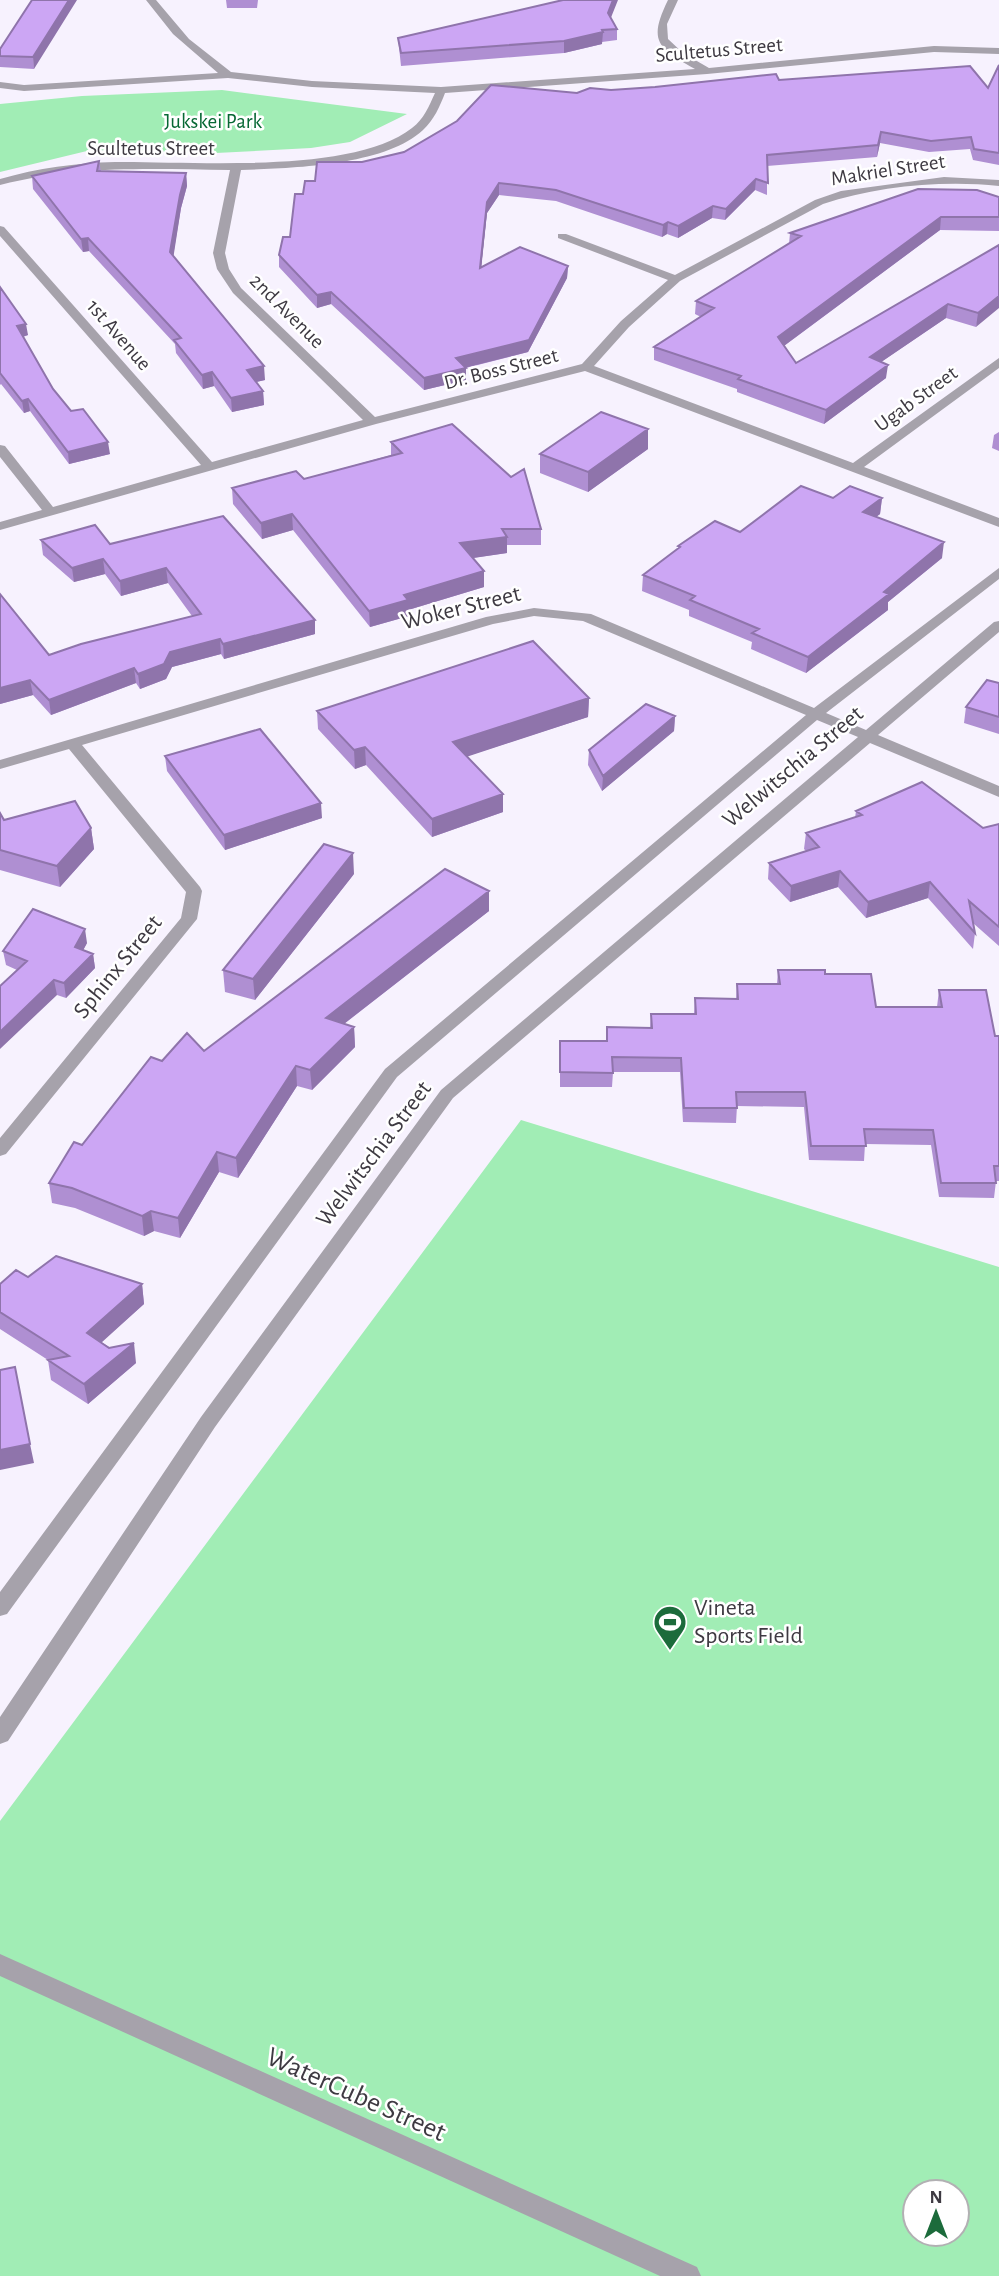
<svg xmlns="http://www.w3.org/2000/svg" width="999" height="2276" font-family="'Alegreya Sans',sans-serif">
	<rect width="100%" height="100%" fill="#f7f2fe"/>
	<path fill="#a1edb5" fill-rule="evenodd" d="M222,90L407,114L350,142L311,148L216,153L91,150L0,172V104L82,96Z
		M521,1120L999,1267V2276H0V1821ZM915,2192H957V2234H915Z"/>
	<g fill="none" stroke-linecap="round" stroke-linejoin="round">
		<path fill="#a6a2ab" fill-rule="evenodd" d="M146,0H156L189,39L231,72L312,81L441,87L695,69C657,48 648,41 668,0H678L667,24L668,39L683,53L709,68L934,46L999,48V54L934,52L707,74L445,93C440,106 434,120 423,130C385,166 291,168 241,170L225,253L229,269L241,288L375,417L582,364L621,321L668,280L558,238V234H566L675,275L815,200L841,191L944,177L999,180V186C944,180 876,186 823,204L680,281L629,327L594,366L853,463L999,358V368L864,467L999,518V527L585,371L376,424L0,530V522L42,510L0,457V445L5,446L53,507L201,465L0,236V226L4,227L212,462L363,420L233,293L217,269L213,253L230,170C149,169 80,165 0,185V179C38,168 76,163 115,162C190,161 353,175 412,128C424,119 429,106 435,93L312,87L228,78L24,91L0,88V82L24,85L218,73L173,34Z
			M999,568V579L826,713L866,730L994,622L999,621V632L878,735L999,786V797L870,743L453,1098L215,1427L8,1741L0,1744V1717L201,1417L441,1090L858,737L817,720L397,1077L7,1614L0,1616V1592L385,1069L806,715L583,621L534,616L493,624L82,745L200,887L202,891L197,919L6,1154L0,1156V1138L181,918L186,892L69,749L0,769V760L486,617L534,608L591,614L814,708Z
			M0,1954L697,2267L701,2276H660L0,1976Z"/>
	</g>
	<path fill="#af8fd2" d="M32,0L34,69L0,67V49Z
		M226,0H258L257,8H227Z
		M611,18L617,29V40L602,42V44L564,53L401,66L398,38Z
		M999,65V165L973,160L970,149L929,152L880,143L877,157L767,166V195L755,190L725,220L712,218L678,238L667,234L662,237L556,201L499,195L487,213L481,267L568,266L567,278L528,352L466,368V380L424,390L331,304L317,308L279,267V255L290,237L303,194L315,181L362,162L404,152L577,93L779,80L988,88Z
		M99,161L101,171L186,173L187,186L181,208L173,256L265,380L256,382L263,391L264,405L232,412L214,386L203,389L176,353L175,344L89,251L83,252L33,189L32,176Z
		M999,197V231L940,230L784,346L796,363L999,245L976,327L946,318L881,362L886,378L824,424L737,392V389L654,360V347L701,317L695,314L696,301L789,244L790,233Z
		M0,287L28,335L23,337L53,389L71,411L110,454L69,464L30,411L24,413L1,384L0,385Z
		M999,432V451L992,448L994,435Z
		M391,442L541,529V545H507V553L472,558L484,571V587L408,610L409,616L370,627L293,530L262,539L233,504L232,488L304,479L391,455Z
		M648,449L588,492L540,473V454Z
		M833,498H882L880,514L876,517L942,558L888,602V610L806,673L751,649L752,642L689,616V610L642,591L643,575L678,549V546L740,532Z
		M41,540L110,544L315,620V634L224,659L221,654L172,667L166,679L140,689L136,683L51,715L33,695L0,704V594L49,655L192,616L168,583L121,596L105,574L74,582L43,555Z
		M999,683V734L964,723L966,707Z
		M589,698L588,717L467,756L503,794V812L432,837L366,765L355,769L318,729L317,711Z
		M675,716L674,731L602,791L588,765L589,750Z
		M165,756L322,818L225,850L167,771Z
		M856,811L983,828L999,824V946L973,923L975,933L973,949L928,898L866,918L838,887L790,902L768,879L769,863L806,851L804,849L806,833L855,818Z
		M0,813L4,820L91,828L94,849L60,887L0,870Z
		M354,874L255,1000L225,992L223,970Z
		M489,891V911L344,1024L354,1027L355,1047L312,1090L297,1086L238,1178L219,1172L180,1238L154,1231L144,1236L75,1208L52,1203L49,1183L82,1145L162,1061L204,1051Z
		M87,943L83,950L93,954L95,968L66,998L57,995L17,970L6,965L3,951Z
		M778,970L825,974L876,1007H937L939,990L995,1036H999V1181H996L994,1198L939,1197L931,1145L865,1144L864,1161L809,1160L804,1107L737,1106L736,1123L683,1122L680,1072H613L612,1087H560V1041H607V1027L650,1028L651,1014H694L695,998L736,999L737,984H777Z
		M28,1277L142,1284L144,1304L101,1342L136,1363L88,1404L51,1380L48,1360L0,1329V1284Z"/>
	<path fill="#8f74ab" d="M69,0H77L34,69L33,57Z
		M613,0H618L608,25V13Z
		M603,32L602,44L564,53V41Z
		M881,132L880,143L877,157L878,145Z
		M186,173L187,186L181,208L172,266L170,252L180,195Z
		M756,179L755,190L725,220L726,209Z
		M499,183V195L487,213L480,280V268L487,202Z
		M713,206L712,218L678,238V226Z
		M941,217L940,230L777,351L778,337Z
		M668,222L667,234L662,237L663,225Z
		M88,238L89,251L83,252L81,239Z
		M568,266L567,278L528,352L464,368H466V380L424,390V378L456,358Z
		M331,292V304L317,308V295Z
		M999,296V308L976,327L978,313Z
		M948,304L946,318L868,371L870,357Z
		M26,324L28,335L18,338L17,326Z
		M888,365L886,378L824,424L826,410Z
		M264,366L265,380L248,384L247,370Z
		M212,372L214,386L203,389L202,375Z
		M263,391L264,405L232,412L231,398Z
		M28,399L30,411L24,413L22,401Z
		M648,429V449L588,492V472Z
		M108,442L110,454L69,464L68,452Z
		M882,498L880,514L861,528L863,512Z
		M292,514L293,530L262,539L261,523Z
		M507,537V553L460,560V543Z
		M944,542L942,558L888,602V610L806,673L808,657Z
		M103,559L105,574L74,582L72,568Z
		M166,568L168,583L121,596L120,581Z
		M484,571V587L408,610L409,616L370,627L369,611L404,595Z
		M315,620V634L224,659L223,644Z
		M220,639L221,654L172,667L166,679L140,689L138,674L170,652Z
		M134,668L136,683L51,715L49,700Z
		M30,680L33,695L0,704V688Z
		M589,698L588,717L454,761L453,742Z
		M675,716L674,731L602,791L603,776Z
		M365,747L366,765L355,769L354,750Z
		M503,794V812L432,837V819Z
		M321,803L322,818L225,850L224,835Z
		M91,828L94,849L60,887L57,866Z
		M353,853L354,874L255,1000L253,979Z
		M840,871L838,887L790,902L791,886Z
		M930,882L928,898L866,918L868,902Z
		M489,891V911L327,1037L326,1018Z
		M85,929L87,943L77,962L75,947Z
		M93,954L95,968L66,998L64,983Z
		M54,980L57,995L0,1049V1032Z
		M354,1027L355,1047L312,1090L310,1070Z
		M296,1066L297,1086L238,1178L236,1158Z
		M217,1152L219,1172L180,1238L178,1218Z
		M151,1211L154,1231L144,1236L142,1216Z
		M142,1284L144,1304L90,1353L87,1333Z
		M134,1343L136,1363L88,1404L84,1384Z
		M30,1444L34,1463L0,1470V1450Z"/>
	<path fill="#cca6f4" stroke="#8f74ab" stroke-width="2" d="M32,0H69L33,57L0,56V49Z
		M563,0H613L608,13L617,29L602,30L603,32L564,41L401,53L398,38Z
		M999,65V153L974,149L971,137L931,141L881,132L878,145L767,155L768,183L756,179L726,209L713,206L678,226L668,222L663,225L556,190L499,183L487,202L480,268L520,247L568,266L529,340L456,358L466,368L424,378L331,292L317,295L279,255L283,237H290L295,194H303L305,181H315L317,162H362L404,152L457,121L491,85L577,93L590,88L611,90L655,87L776,74L779,80L970,66L988,88Z
		M99,161L97,171L186,173L180,195L170,252L264,366L247,370L263,391L231,398L212,372L202,375L174,340L181,338L88,238L81,239L32,176Z
		M918,189L977,190L999,197V217H941L778,337L796,363L999,245V296L978,313L948,304L870,357L888,365L826,410L738,379L741,376L654,347L714,308L696,301L801,236L790,233Z
		M0,287L26,324L17,326L53,389L71,411L83,409L108,442L68,452L28,399L22,401L0,373Z
		M601,412L648,429L588,472L540,454Z
		M452,424L511,477L524,469L541,529H502L507,537L460,543L484,571L404,595L408,600L369,611L292,514L261,523L232,488L296,471L304,479L402,453L391,442Z
		M801,486L833,498L850,486L882,498L863,512L944,542L884,592L889,594L808,657L752,633L759,629L690,600L695,596L643,575L680,547L678,546L715,521L740,532Z
		M223,516L315,620L223,644L220,639L170,652L164,664L138,674L134,668L49,700L30,680L0,688V594L49,655L81,644L201,614L166,568L120,581L103,559L72,568L41,540L95,525L110,544Z
		M533,641L589,698L453,742L503,794L432,819L365,747L354,750L317,711Z
		M987,680L999,683V717L966,707Z
		M646,704L675,716L603,776L589,750Z
		M260,729L321,803L224,835L165,756Z
		M922,782L983,828L999,824V927L969,901L975,933L930,882L868,902L840,871L791,886L769,863L819,847L806,833L862,815L856,811Z
		M75,801L91,828L57,866L0,850V813L4,820Z
		M324,844L353,853L253,979L223,970Z
		M445,869L489,891L326,1018L354,1027L310,1070L296,1066L236,1158L217,1152L178,1218L151,1211L142,1216L72,1188L49,1183L74,1142L82,1145L151,1057L162,1061L187,1033L204,1051Z
		M33,909L85,929L75,947L93,954L64,983L54,980L0,1032V986L27,961L3,951Z
		M778,970H825V974H871L876,1007H942L939,990H986L995,1036H999V1166H994L996,1183H941L933,1130L864,1129L866,1146H811L805,1092H736L737,1108H684L681,1058L612,1057L613,1073L560,1072V1041H607V1027L652,1028L651,1014H696L695,998L738,999L737,984H780Z
		M56,1256L142,1284L87,1333L109,1348L134,1343L84,1384L48,1360L69,1356L0,1312V1284L16,1270L28,1277Z
		M15,1367L30,1444L0,1450V1370Z"/>
	<defs>
		<symbol id="stadium-pin" viewBox="-11 -11 22 30"><path d="M0 17L-7.5 6A9.5 9.5 0 1 1 7.5 6Z" fill="#1c6b3b" stroke="#fff"/><path d="M0-5a6.5 5 0 1 0 0 10a6.5 5 0 1 0 0-10ZM-3.5-1.8h7v3.6h-7Z" fill="#fff"/></symbol>
	</defs>
	<g fill-rule="evenodd">
		<use href="#stadium-pin" x="651" y="1603" width="38" height="52"/>
	</g>
	<g text-anchor="middle" dominant-baseline="central" stroke-width="5" stroke-linejoin="round" paint-order="stroke">
		<g font-size="21" fill="#3e3a42" stroke="#fff">
			<text transform="translate(719 50) rotate(-5)">Scultetus Street</text>
			<text x="151" y="148">Scultetus Street</text>
			<text transform="translate(888 170) rotate(-9)">Makriel Street</text>
			<text transform="translate(287 311) rotate(45)">2nd Avenue</text>
			<text transform="translate(119 335) rotate(49)">1st Avenue</text>
			<text transform="translate(501 369) rotate(-14)">Dr. Boss Street</text>
			<text transform="translate(916 399) rotate(-36)">Ugab Street</text>
		</g>
		<g font-size="21" fill="#076834" stroke="#fff">
			<text x="213" y="121">Jukskei Park</text>
		</g>
		<g font-size="24" fill="#3e3a42" stroke="#fff">
			<text transform="translate(461 608) rotate(-14)">Woker Street</text>
			<text transform="translate(793 767) rotate(-40)">Welwitschia Street</text>
			<text transform="translate(118 967) rotate(-51)">Sphinx Street</text>
			<text transform="translate(374 1154) rotate(-53)">Welwitschia Street</text>
		</g>
		<g font-size="24" fill="#3e3a42" stroke="#fff" text-anchor="start">
			<text x="694" y="1608">Vineta<tspan x="694" dy="28">Sports Field</tspan></text>
		</g>
		<g font-size="28" fill="#3e3a42" stroke="#fff">
			<text transform="translate(356 2095) rotate(24)">WaterCube Street</text>
		</g>
	</g>
	<g transform="translate(936 2213)"><circle r="33" fill="#ffffff" stroke="#b2b0b3" stroke-width="2"/>
	<path d="M0-5L12 26L0 18L-12 26Z" fill="#1c6b3b"/>
	<text y="-10" font-size="19" font-weight="bold" text-anchor="middle" fill="#3e3a42">N</text>
	</g>
</svg>
